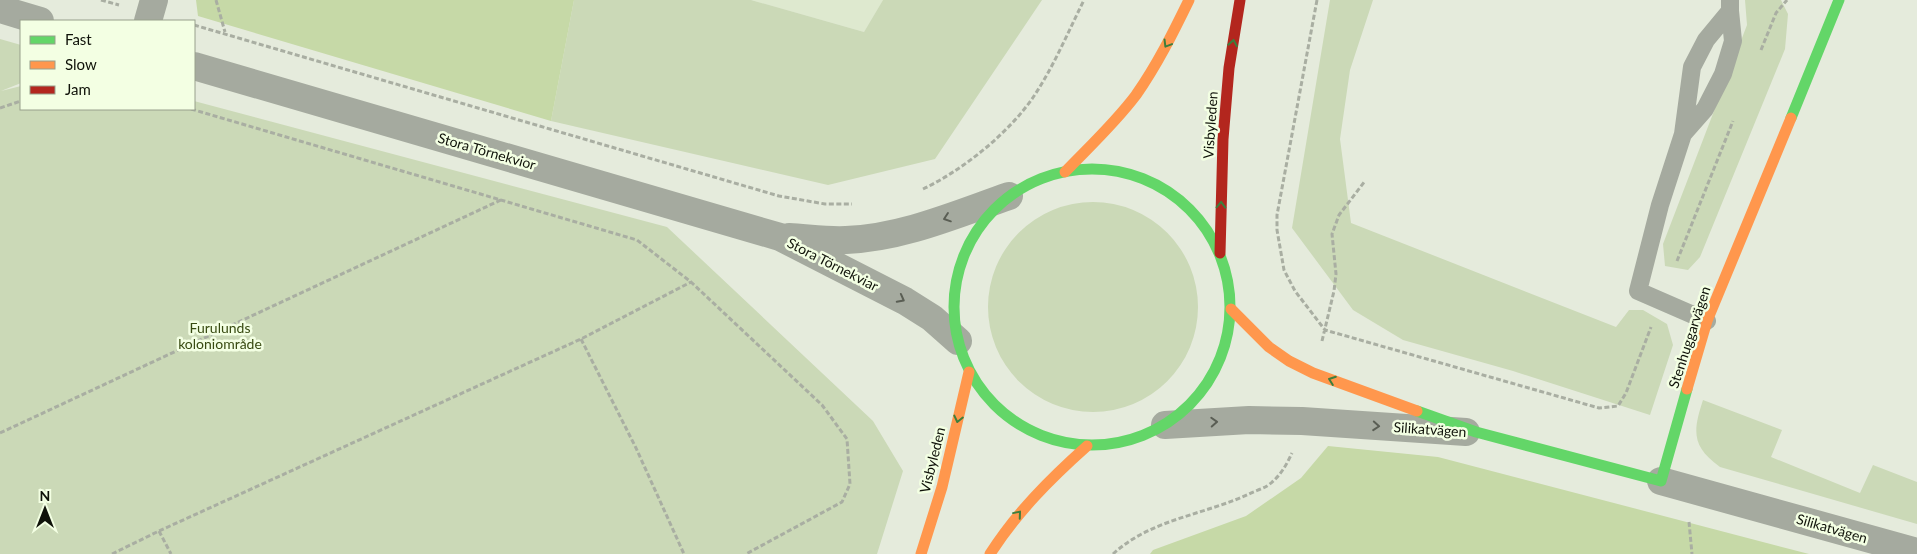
<svg xmlns="http://www.w3.org/2000/svg" width="1917" height="554" font-family="Lato,sans-serif">
	<rect width="100%" height="100%" fill="#e5ebdc"/>
	<path fill="#dee9cf" d="M751,0H883L864,32Z"/>
	<path fill="#cbd9b7" d="M574,0H751L864,32L883,0H1042L935,159L828,185L551,121Z
		M1330,0H1373L1350,70L1340,139L1351,223L1616,327L1629,310H1643L1667,324L1673,345L1650,415L1513,371L1403,340L1353,310L1292,228Z
		M1745,0H1781L1788,14L1785,49L1700,257L1688,270L1665,266L1663,244L1747,25Z
		M0,39L21,45V83L1,91L21,86V109H194V101L667,227L873,421L903,471L877,554H0Z
		M988 307a105 105 0 1 1 210 0a105 105 0 1 1-210 0Z
		M1703,400L1782,430L1771,457L1860,493L1873,465L1917,482V524L1720,467C1691,446 1693,431 1703,400Z"/>
	<path fill="#c6d9a7" d="M196,0H574L551,121L198,16Z
		M1328,446L1438,457L1809,554H1150L1153,550L1246,516L1301,478Z"/>
	<g fill="none" stroke-linecap="round" stroke-linejoin="round">
		<path stroke="#a9aea2" stroke-width="3" stroke-dasharray="5 2.5" stroke-linecap="butt" d="M101,0L119,5
			M216,0L225,32
			M1317,0L1277,215V230L1284,270L1295,291L1325,330L1599,408L1618,406L1626,393L1651,327
			M194,25L779,196L825,204H852
			M1761,50L1776,13L1787,0
			M0,108L21,101
			M191,109L637,240L691,282L822,405L847,439L850,484L842,502L746,554
			M923,189C963,170 1009,133 1034,96C1054,66 1068,32 1084,0
			M1677,261L1733,121
			M581,339L636,448L684,554
			M1322,341L1334,291L1336,274L1332,234L1339,215L1365,181
			M0,433L503,199
			M1689,522L1692,554
			M159,531L171,554
			M112,554L159,531L581,339L691,282
			M1113,554C1151,519 1204,515 1249,494C1255,491 1262,489 1267,486C1279,478 1286,466 1292,453"/>
		<path stroke="#a5aa9f" stroke-width="18" d="M1683,134L1692,67L1706,40L1730,11
			M1707,321L1638,291L1660,205L1683,134L1705,109L1723,74L1733,41L1730,11V0"/>
		<path stroke="#a5aa9f" stroke-width="28" d="M0,9L40,21
			M148,21L154,0
			M194,66L780,237L905,301L932,318L958,341
			M789,237C808,238 827,241 846,240C902,238 957,214 1009,196
			M1165,425L1249,420L1302,421L1466,432
			M1661,481L1917,552"/>
		<path stroke="#63d668" stroke-width="11" d="M1791,118L1839,0
			M954 307a138 138 0 1 1 276 0a138 138 0 1 1-276 0Z
			M1417,411L1476,432L1661,481L1687,389"/>
		<path stroke="#ff974d" stroke-width="11" d="M1065,172C1089,147 1115,123 1136,95C1157,65 1173,33 1189,0
			M1231,309L1269,347L1289,361L1313,373L1417,411
			M1687,389L1707,321L1791,118
			M921,554L942,487L969,372
			M990,554C1017,512 1050,479 1087,446"/>
		<path stroke="#b3261e" stroke-width="11" d="M1220,253L1223,139L1229,68L1240,0"/>
	</g>
	<defs><path id="oneway-chevron" d="M-2-3.5L2.5 0L-2 3.5" fill="none" stroke-width="1.6" stroke-linecap="round" stroke-linejoin="round" transform="scale(1.25)"/></defs>
	<g stroke="#3d7e3d">
		<use href="#oneway-chevron" transform="translate(1233 43) rotate(-80)"/>
		<use href="#oneway-chevron" transform="translate(1167 44) rotate(121)"/>
		<use href="#oneway-chevron" transform="translate(1221 205) rotate(-88)"/>
		<use href="#oneway-chevron" transform="translate(1332 380) rotate(-160)"/>
		<use href="#oneway-chevron" transform="translate(958 419) rotate(103)"/>
		<use href="#oneway-chevron" transform="translate(1018 514) rotate(-50)"/>
	</g>
	<g stroke="#5a5e54">
		<use href="#oneway-chevron" transform="translate(947 218) rotate(161)"/>
		<use href="#oneway-chevron" transform="translate(901 299) rotate(28)"/>
		<use href="#oneway-chevron" transform="translate(1214 422) rotate(-3)"/>
		<use href="#oneway-chevron" transform="translate(1376 426) rotate(4)"/>
	</g>
	<g text-anchor="middle" dominant-baseline="central" stroke-width="5" stroke-linejoin="round" paint-order="stroke">
		<g font-size="14" fill="#0f1209" stroke="#f3ffe3">
			<text transform="translate(1210 125) rotate(-86)">Visbyleden</text>
			<text transform="translate(487 151) rotate(16)">Stora Törnekvior</text>
			<text transform="translate(833 264) rotate(27)">Stora Törnekviar</text>
			<text transform="translate(1689 337) rotate(-72)">Stenhuggarvägen</text>
			<text transform="translate(1430 429) rotate(4)">Silikatvägen</text>
			<text transform="translate(932 460) rotate(-76)">Visbyleden</text>
			<text transform="translate(1832 528) rotate(16)">Silikatvägen</text>
		</g>
		<g font-size="14" fill="#374a10" stroke="#f3ffe3">
			<text x="220" y="327">Furulunds<tspan x="220" dy="16">koloniområde</tspan></text>
		</g>
	</g>
	<rect x="20" y="20" width="175" height="90" fill="#f3ffe3" stroke="#98a08c"/>
	<rect x="30" y="36" width="25" height="8" fill="#63d668" stroke="#98a08c"/>
	<text x="65" y="45" font-size="15" fill="#0f1209">Fast</text>
	<rect x="30" y="61" width="25" height="8" fill="#ff974d" stroke="#98a08c"/>
	<text x="65" y="70" font-size="15" fill="#0f1209">Slow</text>
	<rect x="30" y="86" width="25" height="8" fill="#b3261e" stroke="#98a08c"/>
	<text x="65" y="95" font-size="15" fill="#0f1209">Jam</text>
	<g transform="translate(45 509)" stroke="#f3ffe3" stroke-width="4" paint-order="stroke">
	<path d="M0-4L9 19L0 12L-9 19Z" fill="#0f1209"/>
	<text y="-8" font-size="14" font-weight="bold" text-anchor="middle" fill="#0f1209">N</text>
	</g>
</svg>
